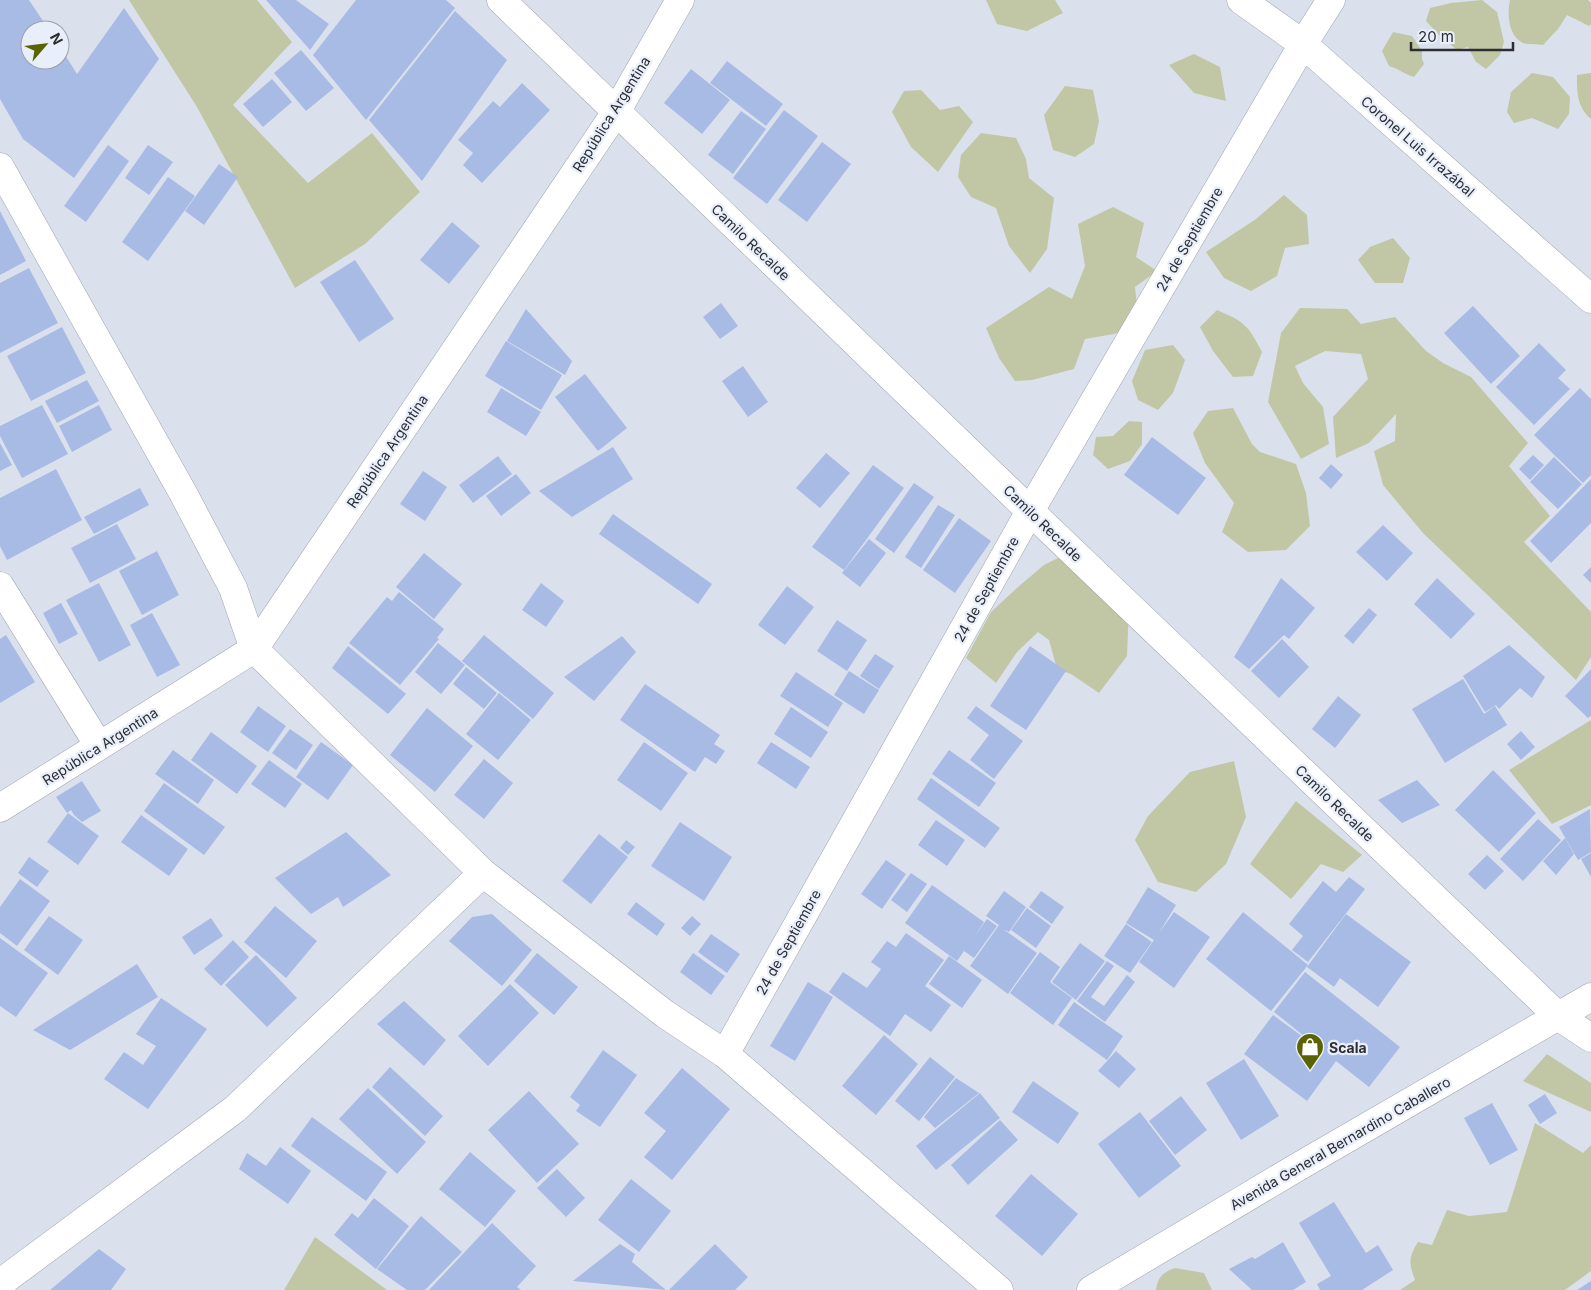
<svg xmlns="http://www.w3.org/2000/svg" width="1591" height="1290" font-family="Inter,sans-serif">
	<rect width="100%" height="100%" fill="#dbe0ed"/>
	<path fill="#c1c7a4" d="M129,0H257L292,42L233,105L308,183L372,133L420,192L365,244L295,288L197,107Z
		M986,0H1055L1063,13L1027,31L997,24Z
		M1482,0L1497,12L1504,42L1500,55L1486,69L1476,62L1468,47L1457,50L1439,35L1426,21L1430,8L1451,3Z
		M1510,0H1588L1591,3V24L1589,26L1567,15L1558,29L1543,45C1538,44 1529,45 1523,43C1508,36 1507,14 1510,0Z
		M1393,32L1412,36L1422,51V59L1424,64L1414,77C1404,74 1399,69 1389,66L1382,51Z
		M1194,54L1220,67L1226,101L1194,93L1169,65Z
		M1532,73L1553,77L1570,97L1569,114L1558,129L1532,118L1514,123L1507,112L1511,92Z
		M1591,73V119C1577,107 1577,93 1577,75Z
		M1065,86L1093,90L1099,121L1094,144L1075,157L1053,150L1044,115Z
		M921,90L940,110L959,106L973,122L938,172L911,147L892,112L904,91Z
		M981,133L1016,138L1026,159L1029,178L1054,198L1047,249L1030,273L1009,246L996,208L971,197L958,177L961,155Z
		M1284,195L1307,215L1309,244L1285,248L1277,276L1251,291L1224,278L1206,252L1256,219Z
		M1113,207L1144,223L1136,257L1157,271L1135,287L1139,325L1114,334L1085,339L1074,369L1032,380L1015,381L999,358L986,328L1049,287L1072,299L1085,266L1078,224Z
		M1393,238L1410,258L1403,283H1375L1358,260L1370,247Z
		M1300,308L1347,309L1361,324L1395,317L1426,351L1443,363L1471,377L1528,443L1509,466L1550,516L1524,542L1591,612V657L1576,680L1423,533L1383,485L1374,451L1395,441L1396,414L1369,443L1336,458L1333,417L1368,379L1361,354L1325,351L1295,366L1303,383L1323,407L1329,444L1301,459L1268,402L1281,333Z
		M1217,310C1245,322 1248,325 1262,352L1253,376L1233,377L1213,351L1200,327Z
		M1173,345L1185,360L1173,393L1158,410L1138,400L1132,381L1145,350Z
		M1233,408L1252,444L1260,452L1296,464L1306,493L1310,526L1286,550L1248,552L1222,532L1234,503L1205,463L1193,433L1208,411Z
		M1129,421L1142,422V444L1130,461L1108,469L1093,455L1096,437L1113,436Z
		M1062,556L1129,605L1127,656L1099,693L1071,674L1057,669L1049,640L1038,632L1017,652L996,683L966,658L991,612L1018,587L1044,565Z
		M1591,720V805L1552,824L1509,770Z
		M1234,761L1246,817L1226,864L1196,892L1158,882L1135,840L1148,816L1190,772Z
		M1296,801L1362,855L1343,872L1321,864L1291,899L1250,864Z
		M1547,1054L1591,1083V1112L1523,1081Z
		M1535,1123L1583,1153L1591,1145V1271L1565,1290H1400L1415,1280C1409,1263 1408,1258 1418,1242L1432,1245L1447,1210L1469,1216L1507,1212Z
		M315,1237L387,1290H284Z
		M1175,1268L1204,1273L1212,1290H1156C1158,1277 1163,1272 1175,1268Z"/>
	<path fill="#a8bbe5" d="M0,0H29L49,30H30V60H60V47L77,74L124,8L159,59L74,178L23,139L0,99Z
		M266,0H296L329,24L310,50Z
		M356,0H446L455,8L366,120L313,55Z
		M455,11L507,60L422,181L369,120Z
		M301,50L334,88L306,111L274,73Z
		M727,61L783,104L766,126L710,83Z
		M691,69L730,100L702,134L664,103Z
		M272,79L292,102L263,127L243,104Z
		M522,83L550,110L482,183L463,165L473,153L458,140L493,101L500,107Z
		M784,110L818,136L767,204L733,178Z
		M741,111L766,129L733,174L708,155Z
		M822,142L851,164L807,222L778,200Z
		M108,145L129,161L86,222L64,206Z
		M148,145L173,162L149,195L125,178Z
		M219,164L238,177L204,225L185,211Z
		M168,177L195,196L148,261L122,242Z
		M0,211L26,261L0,275Z
		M452,222L480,246L449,284L420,260Z
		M355,260L394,319L359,342L320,282Z
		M29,268L58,323L0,353V283Z
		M721,303L738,326L720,339L703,317Z
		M1473,306L1520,356L1491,384L1444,333Z
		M526,309L572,361L565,375L507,341Z
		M62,327L86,373L31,401L7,356Z
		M506,341L562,375L541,410L485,376Z
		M1539,343L1566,370L1558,378L1570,389L1534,425L1496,387Z
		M743,366L768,402L748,417L722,381Z
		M585,374L627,428L598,451L555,397Z
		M87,380L99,401L57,423L45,401Z
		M501,388L541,412L526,436L487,412Z
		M1580,388L1591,399V475L1583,483L1534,435Z
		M42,405L68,454L22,478L0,436V426Z
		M99,405L112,430L72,452L59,426Z
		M1152,437L1206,478L1178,515L1124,475Z
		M0,443L12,465L0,471Z
		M613,447L633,479L572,517L539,491Z
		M826,453L850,473L820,508L796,488Z
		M1533,455L1544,465L1530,480L1519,469Z
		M498,456L512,474L473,503L459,485Z
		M1554,457L1582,484L1558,509L1530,482Z
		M1331,464L1343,475L1331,489L1319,478Z
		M873,465L904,488L844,570L812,547Z
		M56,469L82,520L7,560L0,546V498Z
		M423,471L447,487L425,521L400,504Z
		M516,474L531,493L501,516L486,496Z
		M1591,479V523L1551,563L1530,541Z
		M914,483L934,497L894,553L875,539Z
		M140,488L149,505L94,534L84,517Z
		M938,505L955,515L921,568L905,557Z
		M613,514L712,584L698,604L599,534Z
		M959,518L991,541L955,593L923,570Z
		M117,524L136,559L90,583L71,548Z
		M1383,525L1413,553L1387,581L1356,552Z
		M869,539L886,553L860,587L842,573Z
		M157,551L179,595L142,615L119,571Z
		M424,553L462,584L434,619L396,587Z
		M1591,567V583L1583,575Z
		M1281,578L1315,608L1289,639L1284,635L1249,669L1234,657Z
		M1437,578L1475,614L1451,639L1414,604Z
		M99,583L131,645L99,662L66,600Z
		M541,583L564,601L546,627L522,610Z
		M787,586L814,607L785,645L758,625Z
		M399,592L444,629L437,638L439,639L400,685L349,643L387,597L392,601Z
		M61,603L78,634L59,644L43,613Z
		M1369,608L1377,615L1353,644L1344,636Z
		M152,613L180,665L157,677L130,625Z
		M837,620L867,640L847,671L817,651Z
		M6,635L35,682L0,703V639Z
		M484,635L554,693L533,719L462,661Z
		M622,636L636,652L594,701L564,677Z
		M1282,639L1309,667L1279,698L1251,671Z
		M438,643L465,665L441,694L415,672Z
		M1509,645L1545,677L1532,698L1520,688L1499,709L1496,705L1485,712L1463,676Z
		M348,646L406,694L388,714L332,668Z
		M1030,646L1066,671L1026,730L990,706Z
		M875,654L894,666L879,689L860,676Z
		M466,667L497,693L484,709L453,684Z
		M1591,669V716L1588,718L1565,696Z
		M849,671L879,690L864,714L834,695Z
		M796,672L843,703L828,727L780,696Z
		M1463,679L1484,714L1495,706L1507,725L1445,763L1412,709Z
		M645,684L720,735L714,744L725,751L716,764L705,757L695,772L620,720Z
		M499,693L531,720L498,760L466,734Z
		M1338,696L1361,715L1335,748L1312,729Z
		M258,706L286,726L268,752L240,732Z
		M976,706L1023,741L994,779L970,760L989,735L967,718Z
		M791,707L828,732L811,758L774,734Z
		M427,708L473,746L435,792L390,755Z
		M290,729L313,745L296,770L272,753Z
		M1521,731L1535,747L1521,760L1507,744Z
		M211,732L257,766L237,794L191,760Z
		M321,742L353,765L328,800L296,777Z
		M644,742L688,773L661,811L617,780Z
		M771,742L810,767L796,789L757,763Z
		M173,750L214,780L198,804L155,774Z
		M949,750L996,783L979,807L932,774Z
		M484,759L513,783L484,819L454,795Z
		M269,760L302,784L285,808L251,784Z
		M1493,770L1536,813L1499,852L1455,810Z
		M931,778L1000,828L985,848L917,799Z
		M1417,780L1440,805L1402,823L1378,800Z
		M82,781L101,811L82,822L74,815L71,810L67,813L56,797Z
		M164,783L225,827L204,855L144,811Z
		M1590,809L1591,852L1578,860L1559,827Z
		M68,813L99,836L78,865L47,842Z
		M141,815L188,849L169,876L121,842Z
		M1538,819L1561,840L1523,881L1500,859Z
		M936,820L965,840L947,866L918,845Z
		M680,822L732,857L704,901L651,866Z
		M346,832L391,875L343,907L338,897L311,914L275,878Z
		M599,834L628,857L591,904L562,881Z
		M1565,838L1574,854L1556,875L1543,861Z
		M626,840L635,847L628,855L620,848Z
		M1591,853V877L1581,859Z
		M1487,855L1504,871L1485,890L1468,874Z
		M29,857L49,871L37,887L18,873Z
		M886,860L906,874L882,909L861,894Z
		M911,873L927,884L907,912L891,900Z
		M1349,877L1365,889L1308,962L1292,950L1303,936L1289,924L1323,881L1336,892Z
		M20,879L50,901L17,946L0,933V907Z
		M932,885L984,922L975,936L987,919L997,926L974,958L964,951L957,961L905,923Z
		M1148,887L1176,905L1159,933L1174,912L1210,937L1174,988L1139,962L1154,940L1126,923Z
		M1004,891L1026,907L1009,932L1003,929L1037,953L1008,994L970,966L999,925L986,916Z
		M1041,891L1064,907L1052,924L1029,907Z
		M636,902L665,924L657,936L627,914Z
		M275,906L317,941L286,978L244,942Z
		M1027,908L1051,926L1036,948L1011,930Z
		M1243,912L1308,965L1271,1011L1206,959Z
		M492,914L532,950L502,986L449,941L472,917Z
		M1346,914L1411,962L1378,1007L1340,978L1334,987L1307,967Z
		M49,916L83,940L58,975L24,950Z
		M692,916L701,924L690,936L681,928Z
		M211,918L223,936L194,955L182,937Z
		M1126,924L1152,942L1130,973L1104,956Z
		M906,933L944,960L925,986L951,1005L931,1032L905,1014L890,1036L829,992L843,972L867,988L881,969L871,962L887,941L896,947Z
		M711,934L740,954L727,973L698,952Z
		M0,938L48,973L16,1017L0,1006Z
		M233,940L249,957L221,986L204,969Z
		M1080,943L1105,961L1076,1000L1052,982Z
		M1040,952L1060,967L1050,982L1072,998L1053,1025L1010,993Z
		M537,953L578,987L554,1015L514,981Z
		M693,953L725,976L711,995L680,972Z
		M256,955L297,998L267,1027L225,985Z
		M949,956L982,980L962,1008L929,984Z
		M1107,961L1114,966L1091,997L1104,1006L1127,975L1135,982L1105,1022L1077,1001Z
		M137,964L158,997L70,1050L33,1030Z
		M1305,972L1400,1047L1369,1087L1336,1061L1307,1101L1244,1054L1273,1015L1329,1056L1274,1012Z
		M808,982L833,997L795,1061L770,1046Z
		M510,984L539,1013L488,1066L458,1036Z
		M161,998L207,1029L148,1109L104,1079L124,1052L143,1065L156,1046L136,1034Z
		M404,1001L446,1040L424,1066L377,1024Z
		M1074,1002L1123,1036L1107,1060L1058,1025Z
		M884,1035L918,1064L876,1115L842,1086Z
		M603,1050L637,1075L600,1127L576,1111L580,1105L570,1097Z
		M1116,1051L1136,1069L1119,1088L1098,1071Z
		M930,1057L955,1077L919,1121L895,1101Z
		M1244,1059L1279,1116L1241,1140L1206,1083Z
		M390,1067L443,1116L425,1136L372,1087Z
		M682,1068L730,1109L672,1180L644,1157L666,1131L644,1113Z
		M956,1078L979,1093L935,1128L924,1117Z
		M1033,1081L1079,1113L1058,1144L1012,1112Z
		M368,1088L426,1142L397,1174L339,1119Z
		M529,1091L579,1144L537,1183L488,1130Z
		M980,1093L1000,1118L936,1170L916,1146Z
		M1545,1094L1557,1113L1540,1124L1528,1105Z
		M1181,1096L1207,1130L1175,1155L1149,1121Z
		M1492,1103L1518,1150L1490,1165L1464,1118Z
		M1140,1112L1181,1166L1139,1198L1098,1144Z
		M312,1117L387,1172L366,1201L291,1146Z
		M1000,1120L1018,1140L968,1185L951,1165Z
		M280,1147L311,1171L288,1204L239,1169L247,1153L266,1166Z
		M470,1152L516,1191L485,1227L439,1189Z
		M557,1169L585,1198L566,1217L537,1188Z
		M1031,1174L1078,1214L1042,1256L995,1216Z
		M631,1179L671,1211L639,1252L598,1220Z
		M374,1198L409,1226L376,1269L334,1235L352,1213L358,1218Z
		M1334,1202L1366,1253L1378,1245L1393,1270L1362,1290H1320L1317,1284L1331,1276L1299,1223Z
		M421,1216L462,1252L425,1290H407L377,1269Z
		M492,1223L536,1266L517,1287L521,1290H429Z
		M1283,1242L1306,1282L1293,1290H1252L1229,1269L1252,1257L1255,1259Z
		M620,1244L635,1254L632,1262L666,1290L573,1281Z
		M715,1244L748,1277L735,1290H669Z
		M99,1249L126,1269L111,1290H50Z
		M1591,1281V1290H1577Z"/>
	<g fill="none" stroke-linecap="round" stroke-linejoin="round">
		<defs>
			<path id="street" d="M501,0L1030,511L1558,1016L1591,1038
				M1241,0L1303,44L1591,299
				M0,167L183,493L233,588L254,649L483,873L665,1014L725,1054L999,1290
				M0,586L99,746
				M0,808L254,649L616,112L680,0
				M725,1054L1030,511L1303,44L1331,0
				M0,1286L7,1278L235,1109L483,873"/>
			<path id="secondary" d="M1091,1290L1296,1168L1591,997"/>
		</defs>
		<use href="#street" stroke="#9fa4b0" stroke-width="29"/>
		<use href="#secondary" stroke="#9fa4b0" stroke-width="29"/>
		<use href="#street" stroke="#fff" stroke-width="28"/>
		<use href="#secondary" stroke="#fff" stroke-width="28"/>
	</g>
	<defs>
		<symbol id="shop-pin" viewBox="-11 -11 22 30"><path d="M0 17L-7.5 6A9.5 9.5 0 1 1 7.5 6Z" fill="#5b6301" stroke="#e8eefa"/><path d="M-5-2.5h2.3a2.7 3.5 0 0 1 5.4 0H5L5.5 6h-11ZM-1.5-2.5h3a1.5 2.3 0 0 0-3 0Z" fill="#fff"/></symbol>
	</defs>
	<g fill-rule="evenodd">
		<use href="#shop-pin" x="1294" y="1031" width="32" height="43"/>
	</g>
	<g text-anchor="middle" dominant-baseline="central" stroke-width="4.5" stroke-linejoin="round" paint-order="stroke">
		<g font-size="14" fill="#2c2e32" stroke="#e8eefa">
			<text transform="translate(611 114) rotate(-58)">República Argentina</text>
			<text transform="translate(1418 146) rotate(41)">Coronel Luis Irrazábal</text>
			<text transform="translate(1189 239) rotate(-60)">24 de Septiembre</text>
			<text transform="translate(751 242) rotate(44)">Camilo Recalde</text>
			<text transform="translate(387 451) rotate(-56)">República Argentina</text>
			<text transform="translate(1043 523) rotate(44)">Camilo Recalde</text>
			<text transform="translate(986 589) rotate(-61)">24 de Septiembre</text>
			<text transform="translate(100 746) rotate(-32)">República Argentina</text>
			<text transform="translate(1335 803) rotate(44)">Camilo Recalde</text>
			<text transform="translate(788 942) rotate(-61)">24 de Septiembre</text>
			<text transform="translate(1340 1143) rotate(-30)">Avenida General Bernardino Caballero</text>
		</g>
		<g font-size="14" font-weight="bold" fill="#2c2e32" stroke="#e8eefa" text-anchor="start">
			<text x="1329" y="1047">Scala</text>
		</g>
	</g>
	<g transform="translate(45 45) rotate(62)"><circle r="24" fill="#e8eefa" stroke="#9da1aa"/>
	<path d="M0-4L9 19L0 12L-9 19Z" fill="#5b6301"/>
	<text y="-8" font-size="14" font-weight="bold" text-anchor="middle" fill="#2c2e32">N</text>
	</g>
	<path d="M1411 42v8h102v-8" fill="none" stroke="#2c2e32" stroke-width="2.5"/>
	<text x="1418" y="42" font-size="15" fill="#2c2e32" stroke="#e8eefa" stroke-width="4" paint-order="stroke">20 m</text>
</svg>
